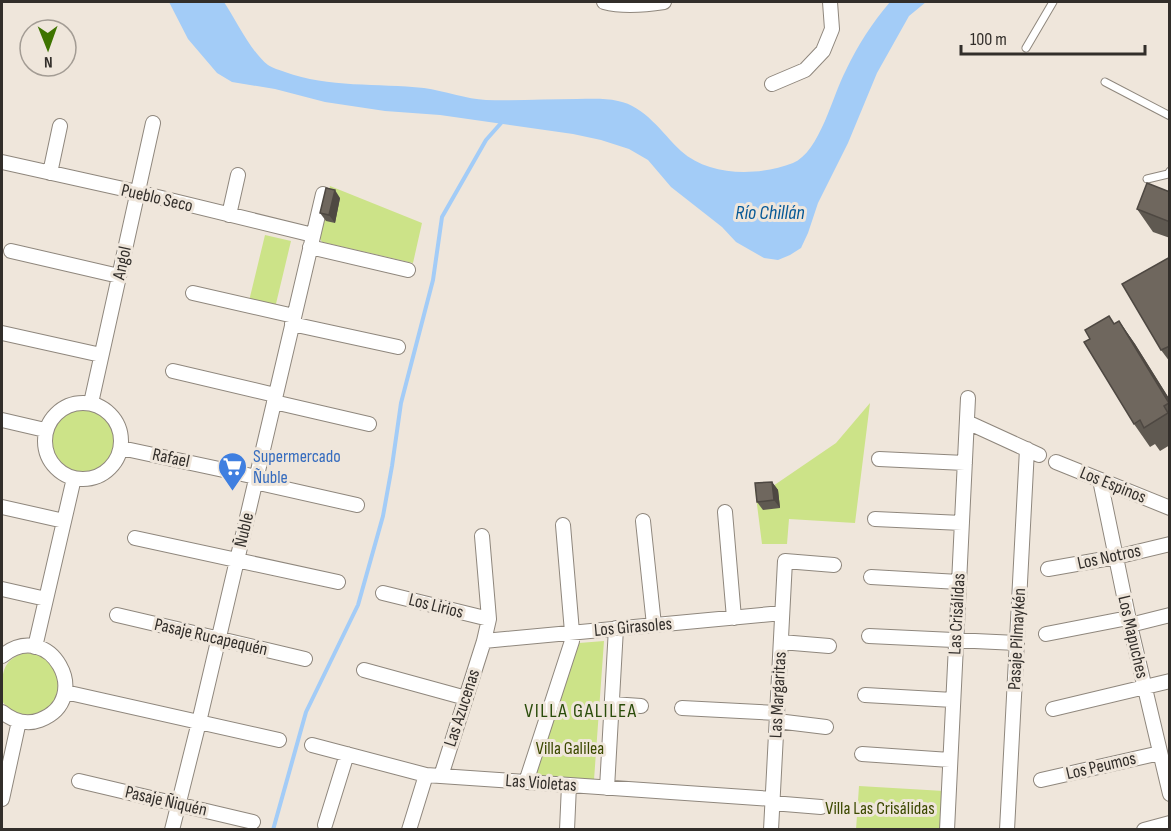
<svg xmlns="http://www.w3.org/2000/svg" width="1171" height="831" font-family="'Sofia Sans Condensed',sans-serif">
	<rect width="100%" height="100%" fill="#efe6db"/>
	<path fill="#cce388" d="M330,186L422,223L413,263L322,242L319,237Z
		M265,235L291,241L275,308L249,301Z
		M870,403L855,523L789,519L787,544H762L755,489L773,486L836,443Z
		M47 440a35 35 0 1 1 70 0a35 35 0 1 1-70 0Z
		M604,641L594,780L534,775L579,643Z
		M26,653C39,653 51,659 55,672C57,676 59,681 59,685C59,717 19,725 2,701C2,676 0,659 26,653Z
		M859,786L944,791L941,829L856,830Z"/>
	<path fill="#a3ccf7" d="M169,2H224C236,20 251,52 268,65C272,68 280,70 285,72C328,88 378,83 424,88C444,91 467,99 486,100C517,101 547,99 577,99C591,99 605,98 618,101C645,106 662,133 681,151C710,177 759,176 793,163C820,152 833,94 846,70C858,45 872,23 890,2H926L909,16L877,73L848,143L818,203L808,233L801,248L790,255L778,260L764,258L736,242L722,227L671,187L648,160L629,149L601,140L573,134L440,115L385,111L325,102L275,89L232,82L217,73L188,39Z"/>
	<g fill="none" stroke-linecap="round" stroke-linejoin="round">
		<path stroke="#a3ccf7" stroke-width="4" d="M273,830L306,712L358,605L383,516L392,466L401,403L433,280L442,217L486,140L502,122"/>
		<defs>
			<path id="service" d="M1026,48L1053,2
				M1105,82L1170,116
				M1147,179L1168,174L1170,171"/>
			<path id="minor" d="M604,2C623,7 645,5 664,2
				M772,84L805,70L823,51L832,29L830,2
				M2,162L137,192L313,235
				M50,173L60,126
				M229,215L238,175
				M310,247L408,270
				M11,251L119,276
				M193,293L294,316
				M292,324L398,347
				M2,333L101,355
				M173,371L275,395
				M274,402L369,424
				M45 441a38 38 0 1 1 76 0a38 38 0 1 1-76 0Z
				M91,403L153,123
				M2,420L45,430
				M967,422L1039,455
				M121,448L256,477
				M879,459L965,463
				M1056,462L1170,508
				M1100,480L1130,625L1170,794
				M255,482L357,505
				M2,507L64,521
				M725,512L734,618
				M875,519L962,523
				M643,521L654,625
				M135,538L338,582
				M1048,569L1116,557L1170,544
				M871,577L959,582
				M2,589L46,599
				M383,593L489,619
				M117,615L305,659
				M1130,625L1170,615
				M1046,634L1128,618
				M869,636L1017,643
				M484,641L782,613
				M781,642L829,646
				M35,647L74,478
				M2,656C50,617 95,699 40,720C27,725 13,721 2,712
				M364,670L466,698
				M65,692L279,740
				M865,695L953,700
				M612,704L641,706
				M682,708L777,713
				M1053,709L1170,681
				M777,721L826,727
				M312,745L426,775L773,799
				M862,754L950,760
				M441,776L484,641L489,619L482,536
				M1041,780L1160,753
				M79,781L253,822
				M526,782L572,641V632L563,525
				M607,788L616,628
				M2,799L19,721
				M772,803L821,807
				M325,825L347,754
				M172,830L199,722L323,194
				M409,830L426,775
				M567,830L569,785
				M771,830L785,561L834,565
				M947,830L968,398
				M1007,830L1027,449
				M1144,830L1170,823"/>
		</defs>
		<use href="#service" stroke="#8f877d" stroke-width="9"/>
		<use href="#minor" stroke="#8f877d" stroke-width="16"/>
		<use href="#service" stroke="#fff" stroke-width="7"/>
		<use href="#minor" stroke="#fff" stroke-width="14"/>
	</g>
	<path fill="#5f5951" d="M1170,192V238L1153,232L1137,209Z
		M340,198L335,223L326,221L320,213Z
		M1170,257V362L1161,350Z
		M1119,321L1135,344L1170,400V445L1160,451L1155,444L1150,447L1134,424L1115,324Z
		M772,482L778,490L780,508L763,510L757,502Z"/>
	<path fill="#4e4842" d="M335,190L340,198L335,223L329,215Z
		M1119,321L1135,344L1170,400V403Z
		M772,482L778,490L780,508L774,500Z"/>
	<path fill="#6f675e" stroke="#4e4842" stroke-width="1.5" d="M1147,183L1170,192V222L1137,209Z
		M326,188L335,190L329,215L320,213Z
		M1170,257V346L1161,350L1122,284Z
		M1109,316L1114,324L1119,321L1169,403L1164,406L1168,413L1144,428L1140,420L1134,424L1084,342L1090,339L1085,330Z
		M772,482L774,500L757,502L755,483Z"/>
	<defs>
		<symbol id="supermarket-pin" viewBox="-11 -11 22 30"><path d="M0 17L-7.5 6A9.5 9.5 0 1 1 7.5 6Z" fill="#3f7fe0" stroke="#efe6db"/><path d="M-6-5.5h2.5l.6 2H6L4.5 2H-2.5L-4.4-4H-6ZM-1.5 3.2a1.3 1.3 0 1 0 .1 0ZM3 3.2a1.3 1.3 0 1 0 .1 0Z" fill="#fff"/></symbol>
	</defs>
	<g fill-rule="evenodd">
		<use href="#supermarket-pin" x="216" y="450" width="33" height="45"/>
	</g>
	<g text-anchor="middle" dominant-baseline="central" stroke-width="6" stroke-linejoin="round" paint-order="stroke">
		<g font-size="18" fill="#322e2a" stroke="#efe6db">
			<text transform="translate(157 198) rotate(13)">Pueblo Seco</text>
			<text transform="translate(122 263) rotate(-78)">Angol</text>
			<text transform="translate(171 458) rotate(12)">Rafael</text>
			<text transform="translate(1113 485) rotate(22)">Los Espinos</text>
			<text transform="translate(244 530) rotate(-77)">Ñuble</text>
			<text transform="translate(1109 557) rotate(-12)">Los Notros</text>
			<text transform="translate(436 606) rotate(14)">Los Lirios</text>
			<text transform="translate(957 614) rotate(-87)">Las Crisálidas</text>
			<text transform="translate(633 627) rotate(-5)">Los Girasoles</text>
			<text transform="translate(211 637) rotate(13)">Pasaje Rucapequén</text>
			<text transform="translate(1133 637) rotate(77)">Los Mapuches</text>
			<text transform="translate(1017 639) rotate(-87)">Pasaje Pilmaykén</text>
			<text transform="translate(778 695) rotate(-87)">Las Margaritas</text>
			<text transform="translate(462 708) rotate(-72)">Las Azucenas</text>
			<text transform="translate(1101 766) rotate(-13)">Los Peumos</text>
			<text transform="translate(541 783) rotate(4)">Las Violetas</text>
			<text transform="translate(166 801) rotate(13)">Pasaje Ñiquén</text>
		</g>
		<g font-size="18" fill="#366cbe" stroke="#efe6db" text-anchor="start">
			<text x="253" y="456">Supermercado<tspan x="253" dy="21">Ñuble</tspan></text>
		</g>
		<g font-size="18" fill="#3c4900" stroke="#efe6db">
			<text x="570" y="748">Villa Galilea</text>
			<text x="880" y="808">Villa Las Crisálidas</text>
		</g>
		<g font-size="20" font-style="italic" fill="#055896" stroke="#efe6db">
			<text x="770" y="213">Río Chillán</text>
		</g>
		<g font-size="20" letter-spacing="1.5" fill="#2a4c0a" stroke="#efe6db">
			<text x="581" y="711">VILLA GALILEA</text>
		</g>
	</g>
	<rect width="1171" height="831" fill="none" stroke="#322e2a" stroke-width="6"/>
	<g transform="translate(48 48) rotate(179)"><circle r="28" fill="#efe6db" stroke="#a39c94" stroke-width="1.5"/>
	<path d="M0-4.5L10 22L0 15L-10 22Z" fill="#3e7400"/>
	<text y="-9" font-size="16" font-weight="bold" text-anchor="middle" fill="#322e2a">N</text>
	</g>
	<path d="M961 45v9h184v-9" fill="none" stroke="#322e2a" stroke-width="3"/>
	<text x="970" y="45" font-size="18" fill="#322e2a" stroke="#efe6db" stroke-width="4.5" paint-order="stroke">100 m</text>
</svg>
